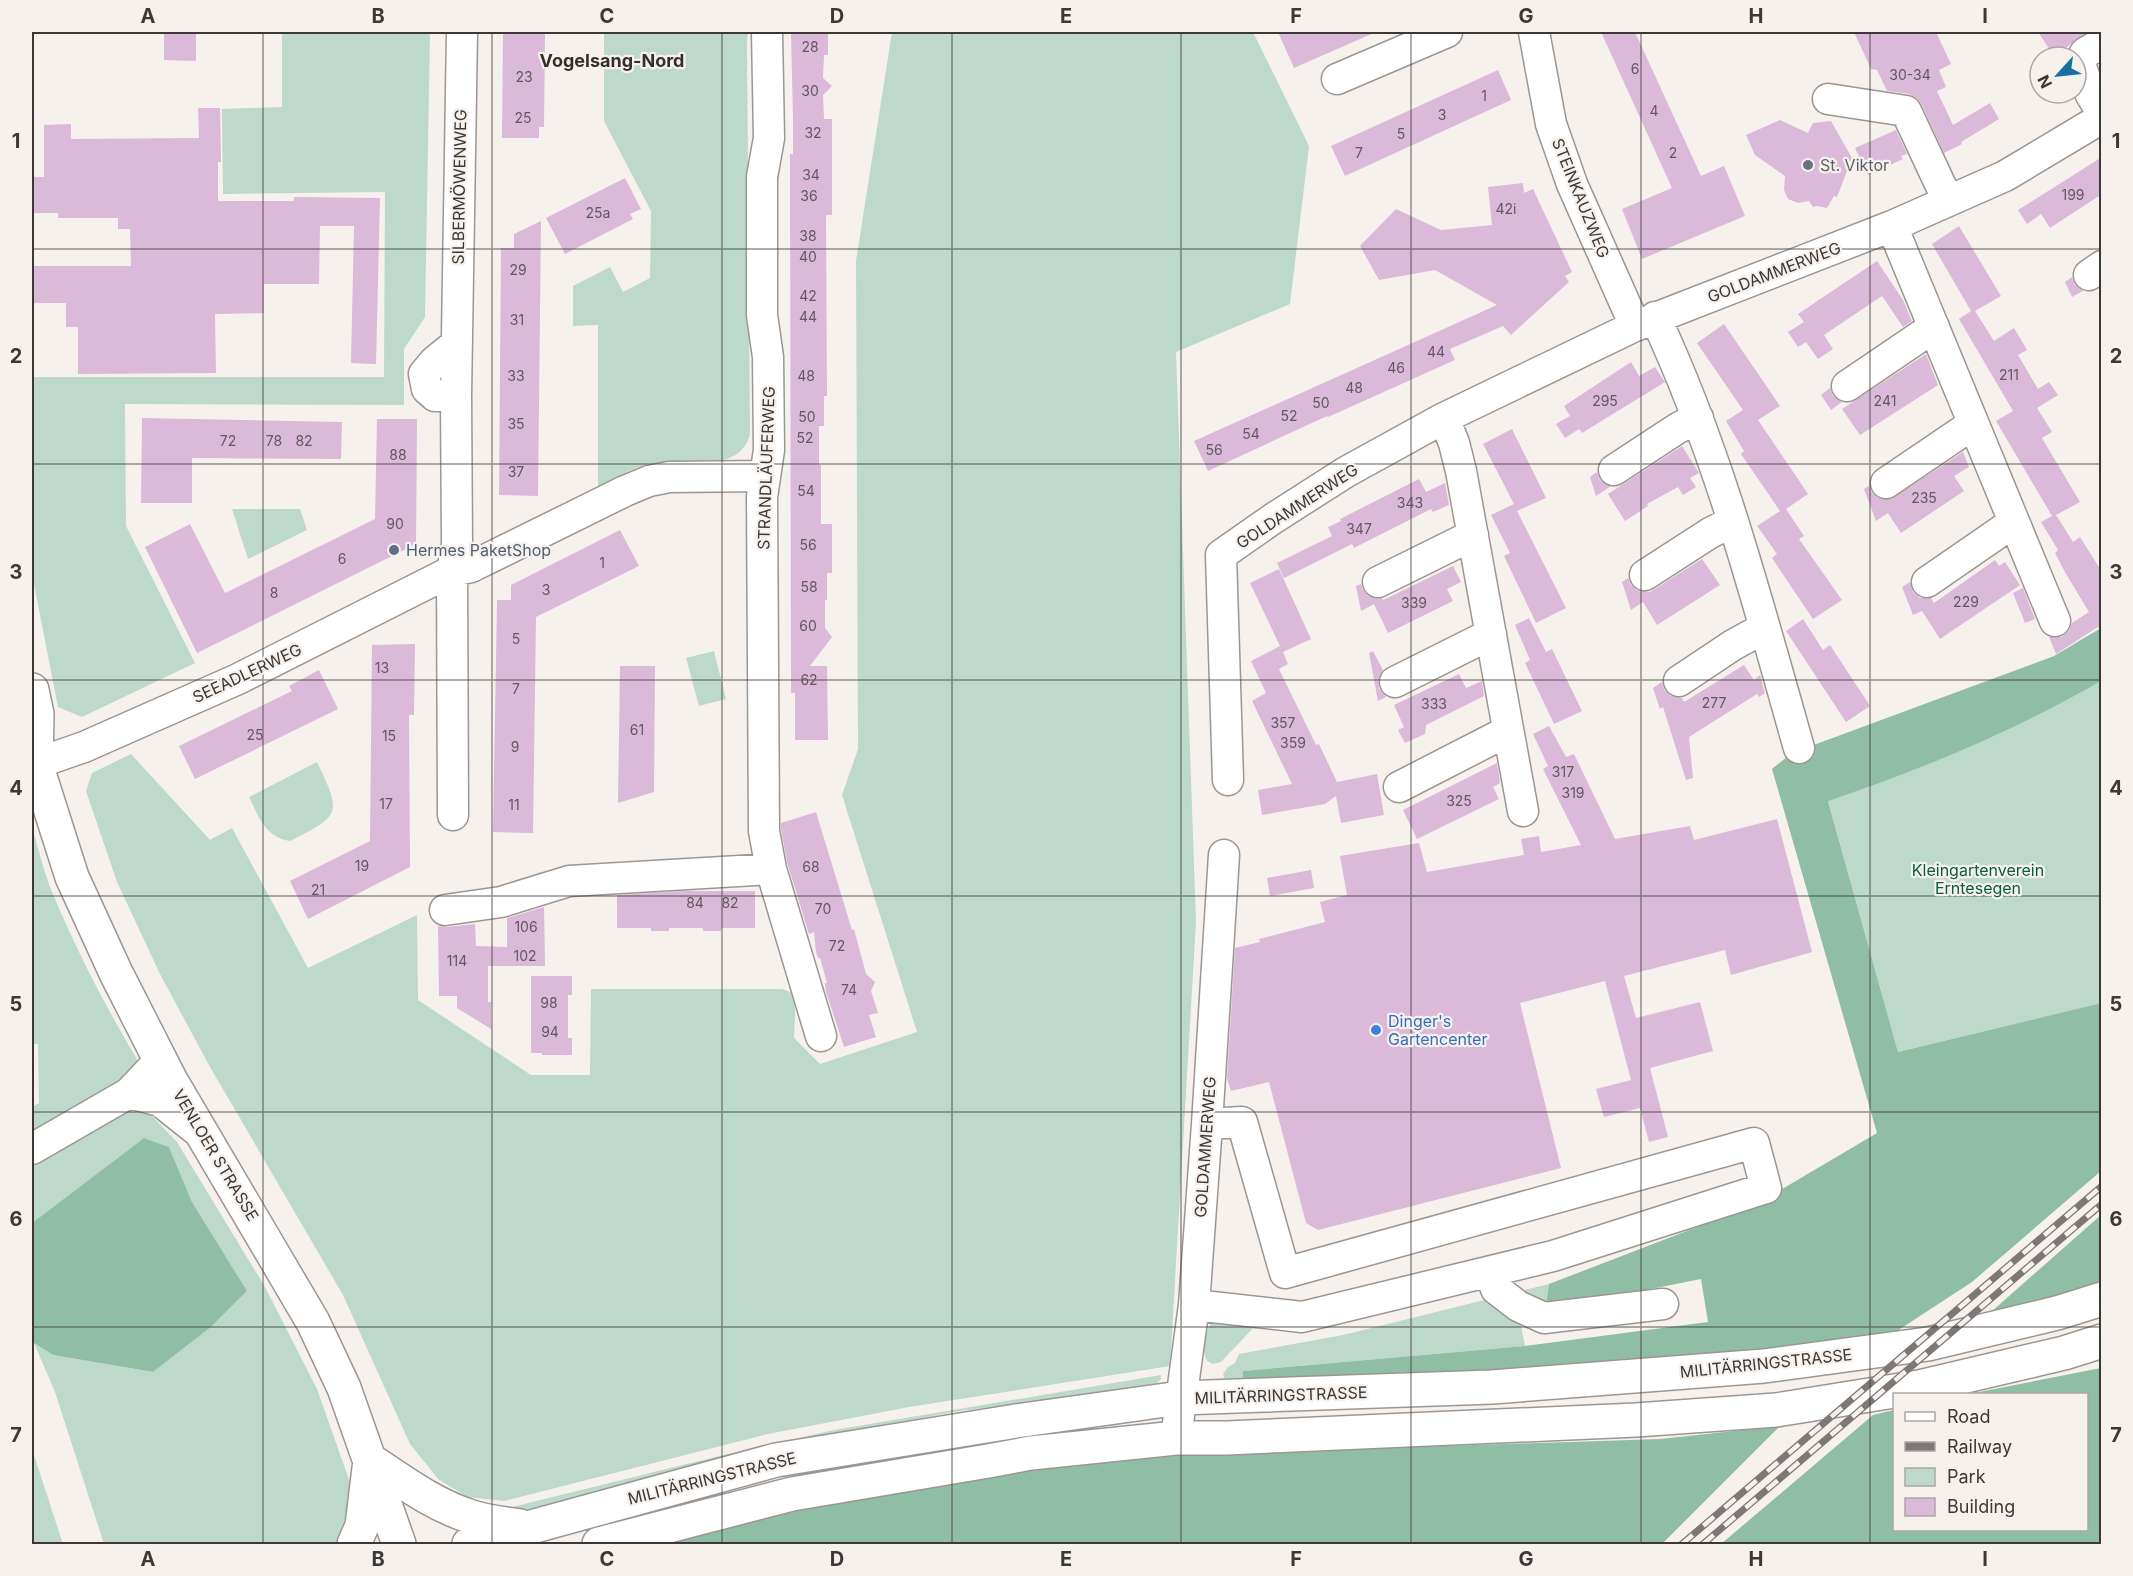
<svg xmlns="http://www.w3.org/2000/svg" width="2133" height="1576" font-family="Inter,sans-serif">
	<rect width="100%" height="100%" fill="#f7f1ed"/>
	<path fill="#bdd9cb" d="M282,32H430L425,317L404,349V405L125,404L126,526L195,663L82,717L58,707L32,574V377H384L385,192L223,194L222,109L282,107Z
		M604,32H748L747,40L750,435C737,478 678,455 645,465C629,469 613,480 598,487V325L573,326V286L610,267L623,292L650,278L651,211L604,121Z
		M892,32H1253L1309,146L1290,304L1176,352L1196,922L1170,1366L909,1407L768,1434L504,1501L468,1497L439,1480L410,1444L343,1295L210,1067L160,974L117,882L86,791L92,773L131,754L210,840L232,828L308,968L417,915L418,1000L531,1075H590L591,989H783L796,995L794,1038L820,1064L917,1032L842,795L858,749L856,261Z
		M232,509H300L307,530L248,559Z
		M714,651L726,699L699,706L686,658Z
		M2101,681V1003L1898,1052L1828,800C1923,769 2015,731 2101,681Z
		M317,762C342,814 341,815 290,841C265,837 259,817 249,797Z
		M32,828C39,850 44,873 53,894C78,954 108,1011 141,1066L137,1073L32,1140V1107L39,1103L38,1044H32Z
		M125,1110L151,1115L177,1142L265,1287L317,1389L353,1491L346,1538L335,1544H104L55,1392L34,1343L53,1355L153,1372L211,1327L247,1291L192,1202L169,1147L144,1138L32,1223V1164Z
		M1549,1284L1545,1310L1519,1315L1525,1346L1243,1371V1382L1226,1384L1223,1374L1228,1367L1235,1363L1239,1354L1343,1335Z
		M1216,1319L1260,1321L1221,1362L1213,1364L1207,1361C1200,1346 1203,1330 1216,1319Z
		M1161,1375V1379L1153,1387L960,1411L856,1430L524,1512L504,1509L715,1457L834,1430Z
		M32,1449L63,1544H32Z"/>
	<path fill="#8fbda6" d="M2101,628V681C2015,731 1923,769 1828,801L1898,1052L2101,1003V1171L1972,1282L1874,1346L1744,1359L1243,1382V1371L1525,1346L1708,1322L1701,1279L1545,1310L1549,1284L1757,1204L1877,1133L1772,769L1792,753L2054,656Z
		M144,1138L169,1147L192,1202L247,1291L211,1327L153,1372L53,1355L34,1343L32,1339V1223Z
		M2101,1215V1288L1983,1319Z
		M2101,1368V1544H1721L1873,1415L1894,1410V1530H2086V1394H1969Z
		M1780,1426L1662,1544H664L803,1509L904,1489L1057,1467L1197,1454L1660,1439Z"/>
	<path fill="#dab9d9" d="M164,32H196V61L164,60Z
		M503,32H545L544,127H539V138H502Z
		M791,32H828V55H824L823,78L832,86L823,95L824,119H832V215H826L827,396H824V426H819V465H821V524H832V573H827V600H825V628L832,637L810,666H827L828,740H795V693H791L790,154H793V119Z
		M1278,32H1376L1294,68Z
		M1601,32H1635L1701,176L1724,166L1745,216L1642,259L1622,209L1672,188Z
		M1854,32H1936L1951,64L1939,70L1946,87L1937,91L1953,125L1990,103L1999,119L1961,142L1962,144L1944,153L1921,103L1917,98L1909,94L1887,91L1877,70L1871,69Z
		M2038,32H2088L2054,56Z
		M1498,70L1511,100L1345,176L1331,146Z
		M198,108H220L221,162H218V201H294V197L380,198L376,364L351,363L354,226H320L319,284H264V313L215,314L216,373L78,374V327H66V303H32V266H131L130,229H118V218H58V213H32V177H44V125L71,124V139L199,138Z
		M1780,120L1808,133L1813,123L1831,121L1852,158L1837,197L1834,196L1827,208L1817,206L1813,207L1809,201L1798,203L1788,199L1784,190L1785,176L1755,155L1746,135Z
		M1896,130L1907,154L1901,156L1903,159L1868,175L1855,148Z
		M2102,157V194L2050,228L2041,214L2027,224L2018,210Z
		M625,178L641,209L630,214L633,219L565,254L546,218Z
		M1523,183L1524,193L1533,189L1572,272L1565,276L1569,282L1511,335L1503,326L1450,349L1455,360L1328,417L1327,416L1208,471L1194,441L1497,305L1435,270L1379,280L1360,246L1396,209L1441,230L1492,225L1488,187Z
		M541,221L538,496L499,495L501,248H514V234Z
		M1959,226L2001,296L1975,311L1994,341L2014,328L2027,350L2018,355L2038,389L2049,382L2058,395L2037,408L2052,432L2042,438L2080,502L2056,515L2073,542L2080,537L2102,572V632L2098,627L2056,654L2049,637H2062L2069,631L2072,623L2089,612L2066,574L2055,553L2058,550L2041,522L2052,516L1996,421L2013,411L1959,319L1971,311L1932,244Z
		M1877,261L1903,300L1912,321L1903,327L1882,296L1824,335L1833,349L1818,359L1806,342L1798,347L1788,332L1804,322L1798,314Z
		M2072,277L2075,285L2083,291L2072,297L2065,282Z
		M1724,324L1780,406L1758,420L1808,494L1786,509L1804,536L1799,539L1842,600L1813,619L1772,558L1777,554L1757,526L1780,511L1741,454L1744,451L1726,421L1743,410L1697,343Z
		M1926,354L1938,385L1860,435L1842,409Z
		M1631,362L1639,376L1655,367L1665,382L1582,433L1579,429L1565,438L1556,424L1570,416L1564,406Z
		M1830,388L1833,396L1842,402L1831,410L1821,395Z
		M142,418L342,422L341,459L192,458V503H141Z
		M377,419H417L416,544L197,653L145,547L190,524L225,593L375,519Z
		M1512,429L1546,498L1517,511L1566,608L1536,623L1504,556L1510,553L1491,515L1514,504L1483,444Z
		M1682,446L1699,473L1690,478L1696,487L1683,495L1678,487L1647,504L1648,506L1625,521L1608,494Z
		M1963,452L1969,467L1954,476L1964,491L1901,533L1888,513L1876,521L1864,489L1869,486L1872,493L1878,498L1891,499Z
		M1597,472L1600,480L1611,486L1596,496L1590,477Z
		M1419,479L1426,492L1445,483L1449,505L1433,512L1431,509L1354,548L1352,544L1284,578L1277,563L1332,536L1328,527L1341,521L1340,519Z
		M620,530L639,566L536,617L533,833L493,832L497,600H511V585Z
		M1702,559L1720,585L1657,625L1643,602L1631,610L1622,582L1628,578L1631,585L1637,590L1650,592Z
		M1995,560L1999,566L2005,562L2020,585L1940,639L1922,611L1913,615L1902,587L1910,582L1913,592L1920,598H1931L1934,603Z
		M1453,566L1461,582L1447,589L1453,601L1388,633L1374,604L1361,611L1356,586L1361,584L1363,590L1368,596L1376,599L1382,598L1383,600L1379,602Z
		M1279,569L1311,639L1283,652L1288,664L1279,669L1316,745L1319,744L1337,782L1377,774L1384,815L1341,823L1336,796L1325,804L1262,815L1258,790L1292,784L1252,701L1266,693L1251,661L1280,646L1250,583Z
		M2023,588L2035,619L2025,623L2013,593Z
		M1529,618L1546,652L1552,649L1582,711L1554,724L1525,663L1530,660L1515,625Z
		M1803,619L1823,650L1830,645L1870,706L1846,722L1786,631Z
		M415,644L414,715H409L410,867L308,919L290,881L370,841L372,645Z
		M1373,651L1383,670L1378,680L1379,689L1386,697L1378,701L1369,653Z
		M1744,665L1754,680L1760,675L1765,693L1759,697L1757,694L1689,737L1693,778L1686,780L1663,707L1660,709L1653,688L1662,682L1664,690L1671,696L1682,698L1684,702Z
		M620,666H655L654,792L618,803Z
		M319,670L338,709L195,779L179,746L292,691L289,686Z
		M1459,674L1466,688L1482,681L1484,696L1426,725L1425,734L1405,743L1398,730L1404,727L1394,705Z
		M1549,726L1566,757L1574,754L1615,839L1690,826L1694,840L1777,819L1812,952L1731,975L1725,950L1624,976L1636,1018L1700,1002L1713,1051L1650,1068L1668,1137L1649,1142L1640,1108L1604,1117L1596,1089L1631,1080L1605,981L1520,1003L1561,1168L1318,1230L1306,1223L1269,1082L1231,1091L1227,1078L1235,948L1260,942L1259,939L1325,922L1320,902L1347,895L1340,856L1419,843L1427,872L1524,855L1521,839L1539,836L1541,852L1581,845L1543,769L1548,766L1533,734Z
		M1497,763L1500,783L1493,787L1499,799L1417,839L1403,810Z
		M816,812L852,930L854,929L866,974L875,982L871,991L878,1013L869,1015L876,1037L844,1047L826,992L825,983H827L820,958H818L816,952L814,932L809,934L787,862L781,829V823Z
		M1311,870L1314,888L1270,896L1267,878Z
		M684,891H755V928H721V931H703V928H669V931H651V928H617V895Z
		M544,907L545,966H488V1002H491V1029L457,1008V996H439L438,926L447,927L475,924L476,946L507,947V918Z
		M531,976H572V995H568V1038H572V1055H542V1053H531Z"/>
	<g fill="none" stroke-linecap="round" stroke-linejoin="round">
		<defs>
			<path id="minor" d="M767,32L769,138L762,177V315L768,357L769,450L762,497L764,831L771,869L821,1036
				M1534,32L1551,124L1572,184L1635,326
				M2102,43L2085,53L2080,64L2091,95L2102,113
				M1337,79L1447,32
				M1828,99L1906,111L1948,201
				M1892,226L2055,621
				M2089,275L2102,266
				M1655,317C1719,453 1758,604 1799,748
				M1847,386L1934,327
				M456,396H435L427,389L424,374L435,361L457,343
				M1444,418L1454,443L1461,471L1523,811
				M1614,470L1678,428L1698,418
				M1886,483L1973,424
				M1645,575L1710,533L1732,522
				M1378,582L1473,535
				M1927,582L2014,522
				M1679,681L1733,645L1764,628
				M1395,682L1491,634
				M32,765L84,747L238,679L452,571L471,567L625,491L649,481L669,477L765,476
				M1228,780L1221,555L1274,518L1346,472L1444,418L1635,326L1892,226L2005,176L2102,118
				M1399,787L1508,731
				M453,815L452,571L457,545L456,396L462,32
				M445,910L501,902L569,881L771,869
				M129,1093L160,1101L199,1132
				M32,1149L129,1093L160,1060
				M1490,1272L1496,1289L1518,1306L1544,1318L1663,1304
				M1194,1305L1302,1317L1553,1256L1766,1188L1754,1143L1285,1273L1242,1122L1207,1124
				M1176,1438L1194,1305L1207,1124L1224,855"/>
			<path id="major" d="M32,690L37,714L36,764
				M32,754L36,764L72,877L116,973L171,1081L313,1322L344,1388L399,1544
				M370,1460C402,1481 432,1504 469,1516C485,1522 503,1523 520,1526
				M354,1544L362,1526L369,1468
				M469,1544L776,1460L1023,1420L1180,1398L1492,1387L1764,1366L1928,1344L2057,1313L2102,1299
				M599,1544L792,1494L988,1461L1031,1453L1176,1438H1227L1636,1420L1776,1410L1919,1387L2064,1353L2102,1341"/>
		</defs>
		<use href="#minor" stroke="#9c9692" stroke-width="33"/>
		<use href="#major" stroke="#9c9692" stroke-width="36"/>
		<use href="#minor" stroke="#fff" stroke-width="30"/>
		<use href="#major" stroke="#fff" stroke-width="33"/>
		<defs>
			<path id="rail" d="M1682,1544L2102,1186
				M1703,1544L2102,1204"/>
		</defs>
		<use href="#rail" stroke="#7d7876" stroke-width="7"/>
		<use href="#rail" stroke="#f7f1ed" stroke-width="4.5" stroke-dasharray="14" stroke-linecap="butt"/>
	</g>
	<path fill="none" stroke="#3b3836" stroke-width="1.5" stroke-opacity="0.55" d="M263,32V1544M492,32V1544M722,32V1544M952,32V1544M1181,32V1544M1411,32V1544M1641,32V1544M1870,32V1544M32,249H2102M32,464H2102M32,680H2102M32,896H2102M32,1112H2102M32,1327H2102"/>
	<circle fill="#6b7280" stroke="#f7f1ed" stroke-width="2" cx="1808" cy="165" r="6"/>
	<circle fill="#5c6f8a" stroke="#f7f1ed" stroke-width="2" cx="394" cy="550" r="6"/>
	<circle fill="#3f7fe0" stroke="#f7f1ed" stroke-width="2" cx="1376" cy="1030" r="6"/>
	<g text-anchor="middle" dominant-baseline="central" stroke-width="4.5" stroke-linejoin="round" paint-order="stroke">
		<g font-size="14" fill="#63585f">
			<text x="810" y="46">28</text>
			<text x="1635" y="68">6</text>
			<text x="1910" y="74">30-34</text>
			<text x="524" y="76">23</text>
			<text x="810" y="90">30</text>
			<text x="1484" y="95">1</text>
			<text x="1654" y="110">4</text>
			<text x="1442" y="114">3</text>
			<text x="523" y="117">25</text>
			<text x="813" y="132">32</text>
			<text x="1401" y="133">5</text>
			<text x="1359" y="152">7</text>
			<text x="1673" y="152">2</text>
			<text x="811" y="174">34</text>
			<text x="2073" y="194">199</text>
			<text x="809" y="195">36</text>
			<text x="1506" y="208">42i</text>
			<text x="598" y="212">25a</text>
			<text x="808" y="235">38</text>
			<text x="808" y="256">40</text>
			<text x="518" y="269">29</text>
			<text x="808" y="295">42</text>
			<text x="808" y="316">44</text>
			<text x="517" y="319">31</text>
			<text x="1436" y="351">44</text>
			<text x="1396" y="367">46</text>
			<text x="2009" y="374">211</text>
			<text x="516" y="375">33</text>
			<text x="806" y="375">48</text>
			<text x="1354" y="387">48</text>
			<text x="1605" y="400">295</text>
			<text x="1885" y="400">241</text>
			<text x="1321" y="402">50</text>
			<text x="1289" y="415">52</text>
			<text x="807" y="416">50</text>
			<text x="516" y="423">35</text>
			<text x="1251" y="433">54</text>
			<text x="805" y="437">52</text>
			<text x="228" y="440">72</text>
			<text x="274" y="440">78</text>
			<text x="304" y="440">82</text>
			<text x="1214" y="449">56</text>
			<text x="398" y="454">88</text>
			<text x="516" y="471">37</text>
			<text x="806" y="490">54</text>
			<text x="1924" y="497">235</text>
			<text x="1410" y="502">343</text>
			<text x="395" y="523">90</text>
			<text x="1359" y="528">347</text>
			<text x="808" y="544">56</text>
			<text x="342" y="558">6</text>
			<text x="602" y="562">1</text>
			<text x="809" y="586">58</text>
			<text x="546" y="589">3</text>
			<text x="274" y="592">8</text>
			<text x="1966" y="601">229</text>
			<text x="1414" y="602">339</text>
			<text x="808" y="625">60</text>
			<text x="516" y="638">5</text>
			<text x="382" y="667">13</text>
			<text x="809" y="679">62</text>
			<text x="516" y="688">7</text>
			<text x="1714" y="702">277</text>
			<text x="1434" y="703">333</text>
			<text x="1283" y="722">357</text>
			<text x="637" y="729">61</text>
			<text x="255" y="734">25</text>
			<text x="389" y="735">15</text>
			<text x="1293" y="742">359</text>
			<text x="515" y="746">9</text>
			<text x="1563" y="771">317</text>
			<text x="1573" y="792">319</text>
			<text x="1459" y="800">325</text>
			<text x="386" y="803">17</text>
			<text x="514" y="804">11</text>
			<text x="362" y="865">19</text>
			<text x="811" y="866">68</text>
			<text x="318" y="889">21</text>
			<text x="695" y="902">84</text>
			<text x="730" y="902">82</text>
			<text x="823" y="908">70</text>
			<text x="526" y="926">106</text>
			<text x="837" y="945">72</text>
			<text x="525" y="955">102</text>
			<text x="457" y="960">114</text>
			<text x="849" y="989">74</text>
			<text x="549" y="1002">98</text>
			<text x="550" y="1031">94</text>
		</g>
		<g font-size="16" fill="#5b616d" stroke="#f7f1ed" text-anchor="start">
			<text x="1820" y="165">St. Viktor</text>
		</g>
		<g font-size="16" fill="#3b3836" stroke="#f7f1ed">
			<text transform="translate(459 187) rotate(-89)">SILBERMÖWENWEG</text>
			<text transform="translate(1581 198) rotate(68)">STEINKAUZWEG</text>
			<text transform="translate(1774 272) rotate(-21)">GOLDAMMERWEG</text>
			<text transform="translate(766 468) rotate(-88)">STRANDLÄUFERWEG</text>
			<text transform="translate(1297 506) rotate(-33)">GOLDAMMERWEG</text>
			<text transform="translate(247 673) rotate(-25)">SEEADLERWEG</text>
			<text transform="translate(1205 1147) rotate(-86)">GOLDAMMERWEG</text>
			<text transform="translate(216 1155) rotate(59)">VENLOER STRASSE</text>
			<text transform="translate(1766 1363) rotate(-6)">MILITÄRRINGSTRASSE</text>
			<text transform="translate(1281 1395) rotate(-2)">MILITÄRRINGSTRASSE</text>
			<text transform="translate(712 1478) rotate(-14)">MILITÄRRINGSTRASSE</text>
		</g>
		<g font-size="16" fill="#4e5e75" stroke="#f7f1ed" text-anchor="start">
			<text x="406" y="550">Hermes PaketShop</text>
		</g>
		<g font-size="16" fill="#085d40" stroke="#f7f1ed">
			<text x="1978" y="870">Kleingartenverein<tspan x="1978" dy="18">Erntesegen</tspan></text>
		</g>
		<g font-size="16" fill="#366cbe" stroke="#f7f1ed" text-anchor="start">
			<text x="1388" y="1021">Dinger's<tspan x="1388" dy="18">Gartencenter</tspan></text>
		</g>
		<g font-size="18" font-weight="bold" fill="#342f2c" stroke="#f7f1ed">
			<text x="612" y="60">Vogelsang-Nord</text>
		</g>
	</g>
	<rect width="2133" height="1576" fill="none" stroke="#f7f1ed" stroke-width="66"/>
	<rect x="1893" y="1393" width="195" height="138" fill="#f7f1ed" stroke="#aca7a4" stroke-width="1.5"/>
	<rect x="1905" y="1412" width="30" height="9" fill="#ffffff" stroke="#aca7a4" stroke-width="1.5"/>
	<text x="1947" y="1423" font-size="18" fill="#3b3836">Road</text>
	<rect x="1905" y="1442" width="30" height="9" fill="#7d7876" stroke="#aca7a4" stroke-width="1.5"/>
	<text x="1947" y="1453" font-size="18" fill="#3b3836">Railway</text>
	<rect x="1905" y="1468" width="30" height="18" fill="#bdd9cb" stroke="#aca7a4" stroke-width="1.5"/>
	<text x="1947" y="1483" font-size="18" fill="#3b3836">Park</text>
	<rect x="1905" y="1498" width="30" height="18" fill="#dab9d9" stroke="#aca7a4" stroke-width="1.5"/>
	<text x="1947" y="1513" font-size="18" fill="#3b3836">Building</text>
	<g transform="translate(2058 75) rotate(243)"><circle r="28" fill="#f7f1ed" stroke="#aca7a4" stroke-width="1.5"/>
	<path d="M0-4.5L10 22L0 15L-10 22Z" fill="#1970a0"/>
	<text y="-9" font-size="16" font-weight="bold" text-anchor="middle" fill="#3b3836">N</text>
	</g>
	<rect x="33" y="33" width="2067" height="1510" fill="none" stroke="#3b3836" stroke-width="2"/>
	<g font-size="20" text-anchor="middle" font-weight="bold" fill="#3b3836">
		<text x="148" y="23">A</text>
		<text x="378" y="23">B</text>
		<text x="607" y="23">C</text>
		<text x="837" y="23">D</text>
		<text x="1066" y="23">E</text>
		<text x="1296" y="23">F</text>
		<text x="1526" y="23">G</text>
		<text x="1756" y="23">H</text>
		<text x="1985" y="23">I</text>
		<text x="16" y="148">1</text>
		<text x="2116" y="148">1</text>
		<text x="16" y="363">2</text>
		<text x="2116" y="363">2</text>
		<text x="16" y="579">3</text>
		<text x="2116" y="579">3</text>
		<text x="16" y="795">4</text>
		<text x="2116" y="795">4</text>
		<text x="16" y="1011">5</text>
		<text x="2116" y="1011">5</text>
		<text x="16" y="1226">6</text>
		<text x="2116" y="1226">6</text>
		<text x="16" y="1442">7</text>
		<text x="2116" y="1442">7</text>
		<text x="148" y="1566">A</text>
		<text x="378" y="1566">B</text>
		<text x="607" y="1566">C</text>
		<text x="837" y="1566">D</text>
		<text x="1066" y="1566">E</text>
		<text x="1296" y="1566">F</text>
		<text x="1526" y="1566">G</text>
		<text x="1756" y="1566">H</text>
		<text x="1985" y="1566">I</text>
	</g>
</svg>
